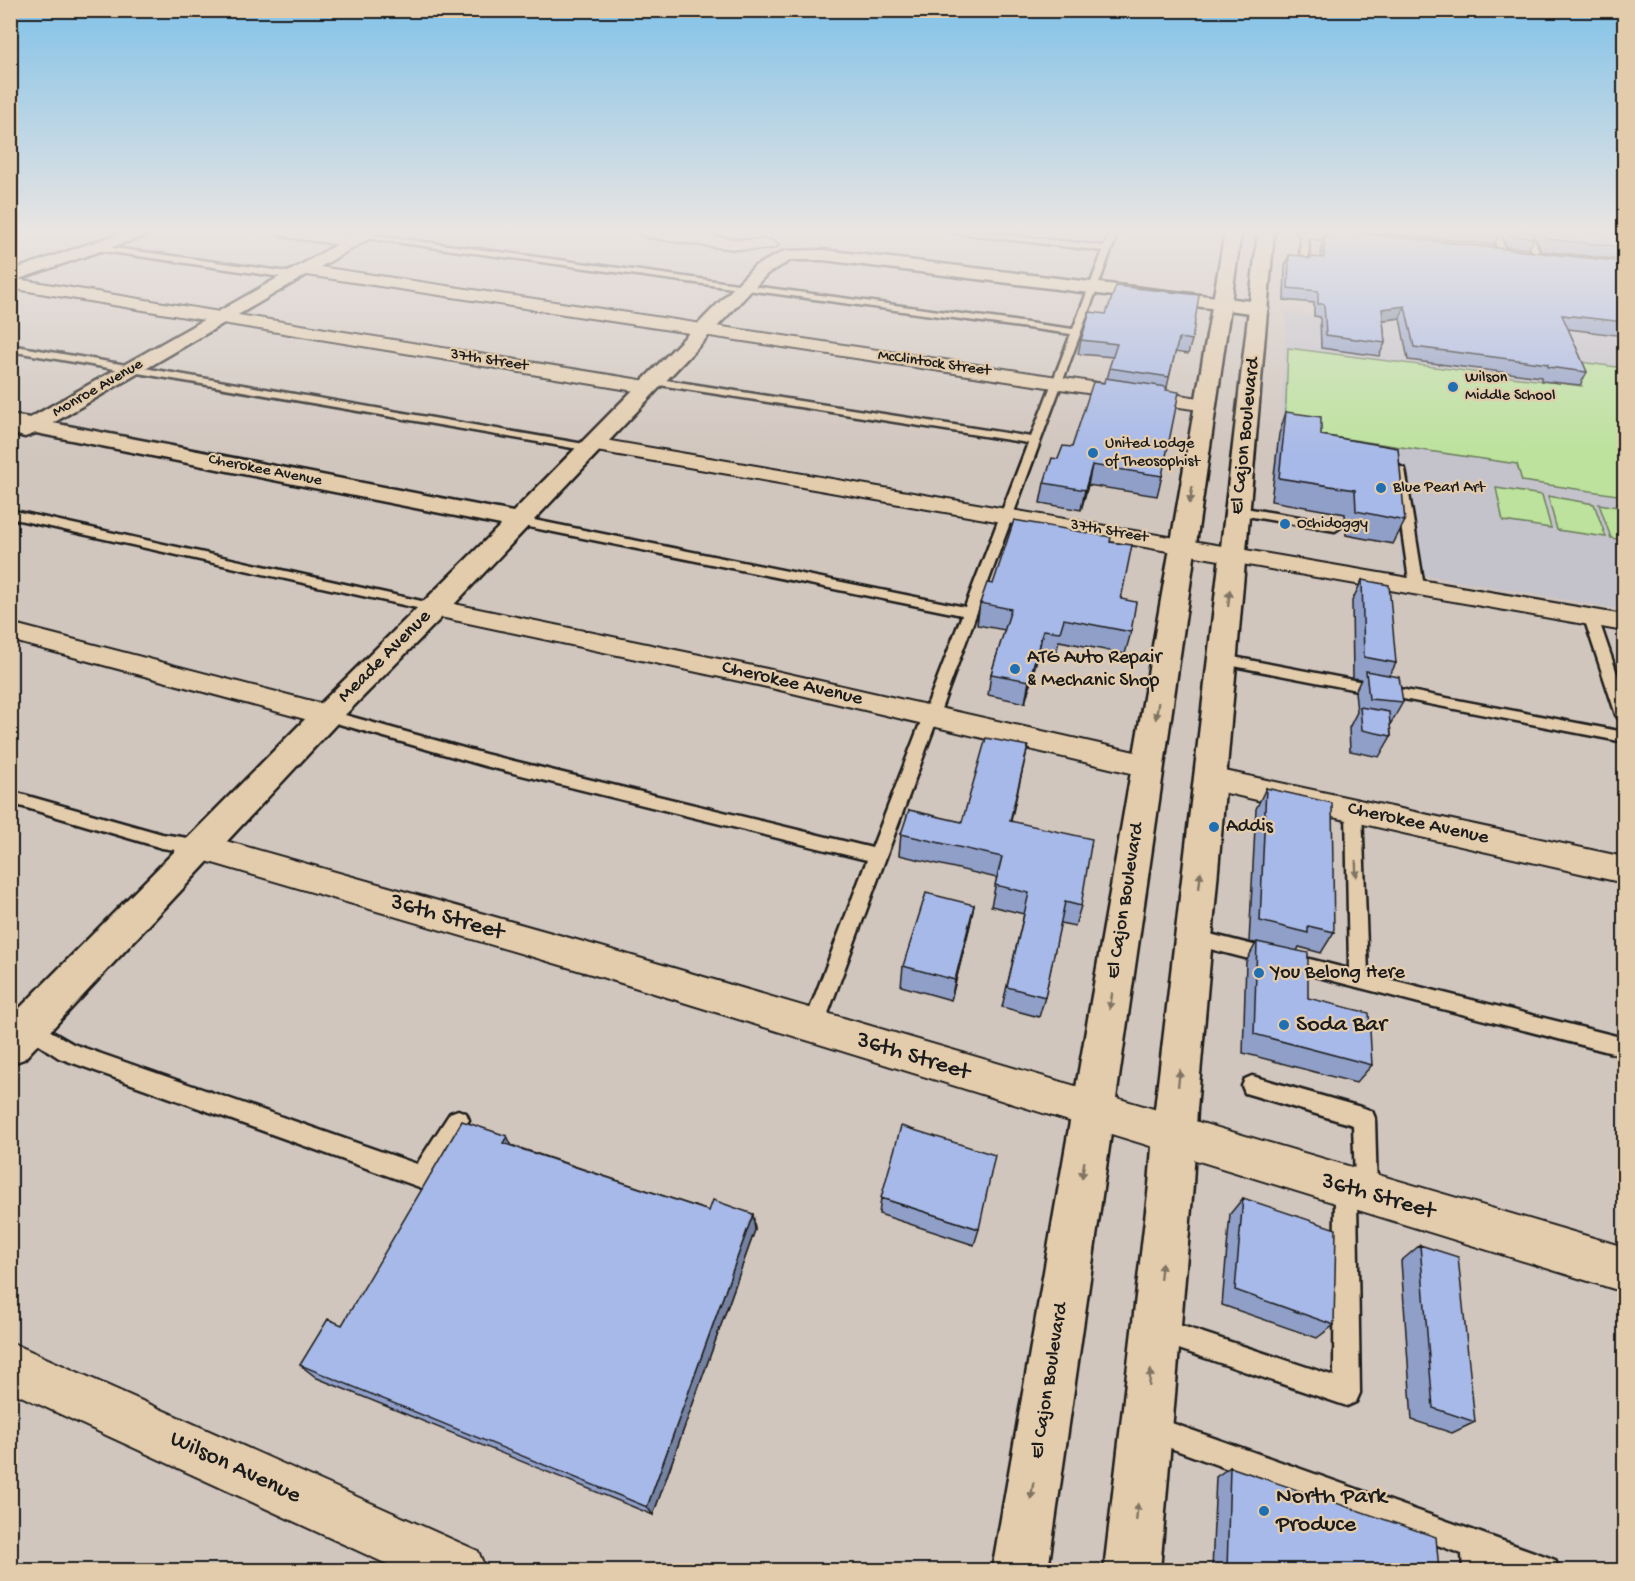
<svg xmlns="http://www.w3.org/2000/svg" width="1635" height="1581" font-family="'Gochi Hand',sans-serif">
	<rect width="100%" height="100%" fill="#d1c6be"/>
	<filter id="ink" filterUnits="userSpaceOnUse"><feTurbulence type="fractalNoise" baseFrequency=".0167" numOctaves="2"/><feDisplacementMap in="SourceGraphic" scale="12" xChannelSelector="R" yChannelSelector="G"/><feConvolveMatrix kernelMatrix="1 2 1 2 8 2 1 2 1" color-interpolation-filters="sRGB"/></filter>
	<g filter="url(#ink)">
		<path fill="#c4c2cb" d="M1624,272V610L1402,571L1393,470L1279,452L1287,313L1356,322Z"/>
		<path fill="#bce29d" stroke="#6c7f5c" stroke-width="1.5" d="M1288,348L1582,386L1572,361L1624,368V496L1522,481L1517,464L1285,430Z
			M1496,488L1542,495L1551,528L1503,521Z
			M1548,496L1594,504L1606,537L1557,530Z
			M1599,504L1624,508V540L1611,538Z"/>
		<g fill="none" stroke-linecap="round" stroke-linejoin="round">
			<defs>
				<path id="lane" d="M949,232H979L1104,246L1110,232H1118L823,1027L820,1033L813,1036L806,1033L803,1027L867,860L485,766L322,719L319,715L327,710L485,754L872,848L962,615L519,525L513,521L519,517L965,607L1028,443L653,384L648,381L653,378L1031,437L1071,334L365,238L361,236L365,234L1073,329L1103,251Z
					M1301,232H1309L1308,266L1304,269L1300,266Z
					M1492,232H1500L1506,256L1499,254Z
					M1524,232H1532L1542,260L1535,258Z
					M100,246L295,273L299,276L295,279L97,250L96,248Z
					M10,345L590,445L596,448L590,451L10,351Z
					M1399,466L1405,469L1424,587L1417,591L1410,587L1393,469Z
					M1239,507L1335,523L1341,527L1335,531L1235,514L1233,511Z
					M10,510L435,604L442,608L435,612L10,518Z
					M1591,614L1598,618L1624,694V720L1619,719L1616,715L1584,618Z
					M1223,655L1624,732V742L1218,663L1216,660L1218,657Z
					M10,791L162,834L201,840L207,842L210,847L207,852L201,854L162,848L10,803Z
					M1354,804L1360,806L1362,810L1368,974L1624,1038V1056L1187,943L1185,938L1187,933L1194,930L1349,969L1346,810L1348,806Z
					M28,1018L73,1044L417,1164L450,1113L458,1110L466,1113L469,1120L430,1185L422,1188L59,1058L21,1033L18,1027L21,1021Z
					M1252,1076L1364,1108L1372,1111L1375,1118L1377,1192L1374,1200L1366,1203L1357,1198L1360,1393L1356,1402L1347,1406L1158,1342L1149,1339L1146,1330L1149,1321L1158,1318L1334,1376L1335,1188L1338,1180L1346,1177L1355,1181L1353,1125L1245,1093L1242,1086L1245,1079Z
					M1152,1416L1545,1556L1555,1560L1559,1570H1507L1491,1564V1570H1463L1462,1554L1143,1438L1139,1429L1143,1420Z"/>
				<path id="street" d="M278,232C295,232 352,229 363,242L355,247L285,237Z
					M639,232H683L741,240H770L778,245C767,258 667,240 646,237Z
					M1296,232H1349L1373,236L1375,239L1367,244L1303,237Z
					M306,265L1206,399L1213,401L1216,405L1213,409L1206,411L300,274L298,270Z
					M10,278L647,381L654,383L657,387L654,391L647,393L10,288Z
					M593,438L1624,615V631L585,449L582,444L585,439Z
					M435,600L767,669L1148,755L1159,758L1163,766L1159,774L1148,777L767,687L426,614L422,608L426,602Z
					M10,623L327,705L337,708L342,715L337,722L327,725L10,640Z
					M1211,768L1624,857V883L1200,787L1195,779L1200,771Z
					M201,834L605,948L1624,1247V1292L605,978L189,856L184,847L189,838Z
					M10,1342L478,1551L486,1570H400L10,1391Z"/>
				<path id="secondary" d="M124,232H149L147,235L10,282V271Z
					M359,232H380L53,423L513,512L755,266L785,251L823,250L1259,302L1266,304L1268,308L1266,312L1259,314L823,260H791L767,274L445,614L338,722L24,1059L10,1064V1018L316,708L501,525L36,433L25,437L17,435L15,429L10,428V415L30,418Z"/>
				<path id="primary" d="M1225,232H1241L1048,1570H992Z
					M1258,232H1274L1197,1109L1193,1185L1160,1570H1104L1149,1185L1155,1109Z"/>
			</defs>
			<use href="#lane" stroke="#1c1c1c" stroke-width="5"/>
			<use href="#street" stroke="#1c1c1c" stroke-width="4"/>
			<use href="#secondary" stroke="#1c1c1c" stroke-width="5"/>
			<use href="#primary" stroke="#1c1c1c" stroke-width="5"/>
			<use href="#lane" fill="#e3ccac" fill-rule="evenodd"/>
			<use href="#street" fill="#e3ccac" fill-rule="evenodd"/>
			<use href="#secondary" fill="#e3ccac" fill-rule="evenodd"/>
			<use href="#primary" fill="#e3ccac" fill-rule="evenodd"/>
		</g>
		<path fill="#909fc8" stroke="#1c1c1c" stroke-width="1.5" d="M1325,232H1351L1624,262V336L1568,329L1587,372L1580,385L1541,381V377L1408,360L1400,318L1383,321L1385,343L1379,356L1321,348L1320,317L1314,316V303L1284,300L1285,266L1289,255L1308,259L1321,258L1322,241Z
			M1374,232H1499V234L1494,245Z
			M1501,232H1532L1534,238L1529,249L1506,247Z
			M1533,232H1624V260L1541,251Z
			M1090,312L1192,340L1188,354L1175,352L1167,387L1162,476L1157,496L1088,485L1081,510L1040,503L1044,483L1058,459L1072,447L1104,383L1107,379L1113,357L1078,354L1081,340Z
			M1286,412L1321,435L1405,521L1393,544L1346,535L1345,514L1271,501L1279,434Z
			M1362,580L1396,663L1390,675L1403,702L1391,723H1390L1391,736L1379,757L1350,751L1349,728L1357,712L1355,692L1361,679L1353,678L1352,601Z
			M993,584L1121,599L1131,632L1125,654L1059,641L1056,654L1039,651L1025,703L988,695L991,674L1005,630L977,625L980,603Z
			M1028,746L1011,821L1081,906L1075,926L1060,923L1045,997L1039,1017L1002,1007L1024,914L991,906L997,878L899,855L901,834L962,822Z
			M1266,788L1334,932L1321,953L1299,947L1297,951L1308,998L1372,1065L1356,1083L1243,1053L1246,962L1256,943L1249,942L1256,809Z
			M974,905L970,925L951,1000L901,986L903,966Z
			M507,1136L511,1145L709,1211L753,1214L755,1230L653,1515L317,1378L300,1365L342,1325Z
			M881,1198L979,1229L974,1245L879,1214Z
			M1243,1198L1334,1325L1317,1338L1222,1305L1230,1214Z
			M1420,1245L1475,1422L1452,1433L1412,1420L1401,1261Z
			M1230,1467L1439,1570H1212L1216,1477Z"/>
		<path fill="#7582a2" stroke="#1c1c1c" stroke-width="1.5" d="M1405,306L1400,318L1377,321L1382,309Z
			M1092,465L1088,485L1081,510L1085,490Z
			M1043,630L1039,651L1025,703L1029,681Z
			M974,905L970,925L951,1000L955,980Z
			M507,1136L516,1154L503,1143Z
			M753,1214L755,1230L653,1515L647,1507Z"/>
		<path fill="#a7b9e8" stroke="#1c1c1c" stroke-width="1.5" d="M1325,232H1351L1624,262V322L1562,315L1587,372L1548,367V364L1414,347L1405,306L1382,309L1385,343L1326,335L1324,304H1318V291L1288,288L1289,255L1303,256L1308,259L1312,257L1324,258Z
			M1510,232H1532L1534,238L1511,235Z
			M1544,232H1624V247L1547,239Z
			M1116,286L1199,295L1192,340L1179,338L1169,377L1109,368L1117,344L1081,340L1090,312L1106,314Z
			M1105,378L1167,387L1166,390L1179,392L1162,476L1092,465L1085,490L1044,483L1052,458L1058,459L1063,446L1072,447L1093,382L1104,383Z
			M1286,412L1321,417V435L1398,448L1405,521L1356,511L1355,490L1279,478Z
			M1014,520L1111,537L1110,542L1132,545L1121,599L1136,602L1131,632L1064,619L1060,632L1043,630L1029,681L991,674L1011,609L980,603L987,583L993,584Z
			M1362,580L1389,585L1396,663L1364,657Z
			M1366,671L1399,677L1403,702L1369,699Z
			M1360,707L1389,712L1391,736L1362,730Z
			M986,738L1028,746L1010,821L1092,839L1081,906L1065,902L1045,997L1007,987L1029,893L995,885L1002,857L901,834L909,810L962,822Z
			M1266,788L1332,803L1334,932L1308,926V933L1260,921Z
			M926,893L974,905L955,980L903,966Z
			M1257,942L1308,953V998L1369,1013L1372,1065L1254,1034Z
			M462,1121L507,1136L503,1143L709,1211L713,1200L753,1214L647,1507L300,1365L328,1319L342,1325Z
			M901,1126L995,1155L979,1229L881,1198Z
			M1243,1198L1336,1229L1334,1325L1235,1290Z
			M1420,1245L1458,1257L1475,1422L1433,1408Z
			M1230,1467L1436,1537L1439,1570H1227Z"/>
		<defs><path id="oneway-solid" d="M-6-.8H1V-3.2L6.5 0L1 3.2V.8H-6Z" transform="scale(1.5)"/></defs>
		<g fill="#807464">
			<use href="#oneway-solid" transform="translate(1191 495) rotate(99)"/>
			<use href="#oneway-solid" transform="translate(1229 598) rotate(-84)"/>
			<use href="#oneway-solid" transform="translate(1157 711) rotate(99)"/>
			<use href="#oneway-solid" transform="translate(1356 869) rotate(88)"/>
			<use href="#oneway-solid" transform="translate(1200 880) rotate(-84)"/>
			<use href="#oneway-solid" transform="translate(1111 1001) rotate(99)"/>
			<use href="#oneway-solid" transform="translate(1179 1078) rotate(-84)"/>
			<use href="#oneway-solid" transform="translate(1083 1170) rotate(99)"/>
			<use href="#oneway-solid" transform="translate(1161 1271) rotate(-84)"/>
			<use href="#oneway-solid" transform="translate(1150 1378) rotate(-84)"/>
			<use href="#oneway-solid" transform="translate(1032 1491) rotate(99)"/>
			<use href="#oneway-solid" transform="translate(1137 1512) rotate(-85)"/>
		</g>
	</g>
	<linearGradient id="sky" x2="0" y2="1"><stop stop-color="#82c2e8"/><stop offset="0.51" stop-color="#eae5e2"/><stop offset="1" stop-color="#eae5e2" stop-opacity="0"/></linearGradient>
	<rect width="1635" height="454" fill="url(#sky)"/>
	<g fill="#1f6fb2" stroke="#e3ccac" stroke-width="2">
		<circle cx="1453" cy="387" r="6"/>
		<circle cx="1093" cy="453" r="6"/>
		<circle cx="1381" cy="488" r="6"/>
		<circle cx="1285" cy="524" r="6"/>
		<circle cx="1015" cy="669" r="6"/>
		<circle cx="1214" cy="827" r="6"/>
		<circle cx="1259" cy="973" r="6"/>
		<circle cx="1284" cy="1025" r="6"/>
		<circle cx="1264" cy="1511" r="6"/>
	</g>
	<g text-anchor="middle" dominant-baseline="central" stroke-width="4.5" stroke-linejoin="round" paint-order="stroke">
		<g font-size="16" fill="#1c1c1c" stroke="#e3ccac">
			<text transform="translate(489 361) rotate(9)">37th Street</text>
			<text transform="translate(934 364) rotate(8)">McClintock Street</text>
			<text transform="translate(98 389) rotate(-30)">Monroe Avenue</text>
			<text transform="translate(265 471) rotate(11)">Cherokee Avenue</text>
			<text transform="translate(1109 532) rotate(10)">37th Street</text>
		</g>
		<g font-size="16" fill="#1c1c1c" stroke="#e3ccac" text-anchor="start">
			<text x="1465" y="378">Wilson<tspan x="1465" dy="18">Middle School</tspan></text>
			<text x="1105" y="444">United Lodge<tspan x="1105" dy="18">of Theosophist</tspan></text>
			<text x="1393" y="488">Blue Pearl Art</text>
			<text x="1297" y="524">Ochidoggy</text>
		</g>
		<g font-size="20" fill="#1c1c1c" stroke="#e3ccac">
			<text transform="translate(1246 436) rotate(-84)">El Cajon Boulevard</text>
			<text transform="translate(385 657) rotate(-45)">Meade Avenue</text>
			<text transform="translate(792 684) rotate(13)">Cherokee Avenue</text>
			<text transform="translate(1418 824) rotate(12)">Cherokee Avenue</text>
			<text transform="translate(1126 901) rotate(-81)">El Cajon Boulevard</text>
			<text transform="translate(1050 1381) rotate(-81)">El Cajon Boulevard</text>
		</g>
		<g font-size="20" fill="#1c1c1c" stroke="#e3ccac" text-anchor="start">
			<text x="1027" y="658">ATG Auto Repair<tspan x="1027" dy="23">&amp; Mechanic Shop</tspan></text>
			<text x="1226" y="827">Addis</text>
			<text x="1271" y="973">You Belong Here</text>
		</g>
		<g font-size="24" fill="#1c1c1c" stroke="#e3ccac">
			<text transform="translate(447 918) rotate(16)">36th Street</text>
			<text transform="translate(913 1057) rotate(17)">36th Street</text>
			<text transform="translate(1378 1197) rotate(16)">36th Street</text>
			<text transform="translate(235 1468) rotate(25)">Wilson Avenue</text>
		</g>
		<g font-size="24" fill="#1c1c1c" stroke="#e3ccac" text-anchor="start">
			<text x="1296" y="1025">Soda Bar</text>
			<text x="1276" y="1497">North Park<tspan x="1276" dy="28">Produce</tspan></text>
		</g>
	</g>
	<rect width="1635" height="1581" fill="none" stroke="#e3ccac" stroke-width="36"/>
	<rect x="18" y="18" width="1599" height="1545" fill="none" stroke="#1c1c1c" stroke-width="2" filter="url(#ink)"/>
</svg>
